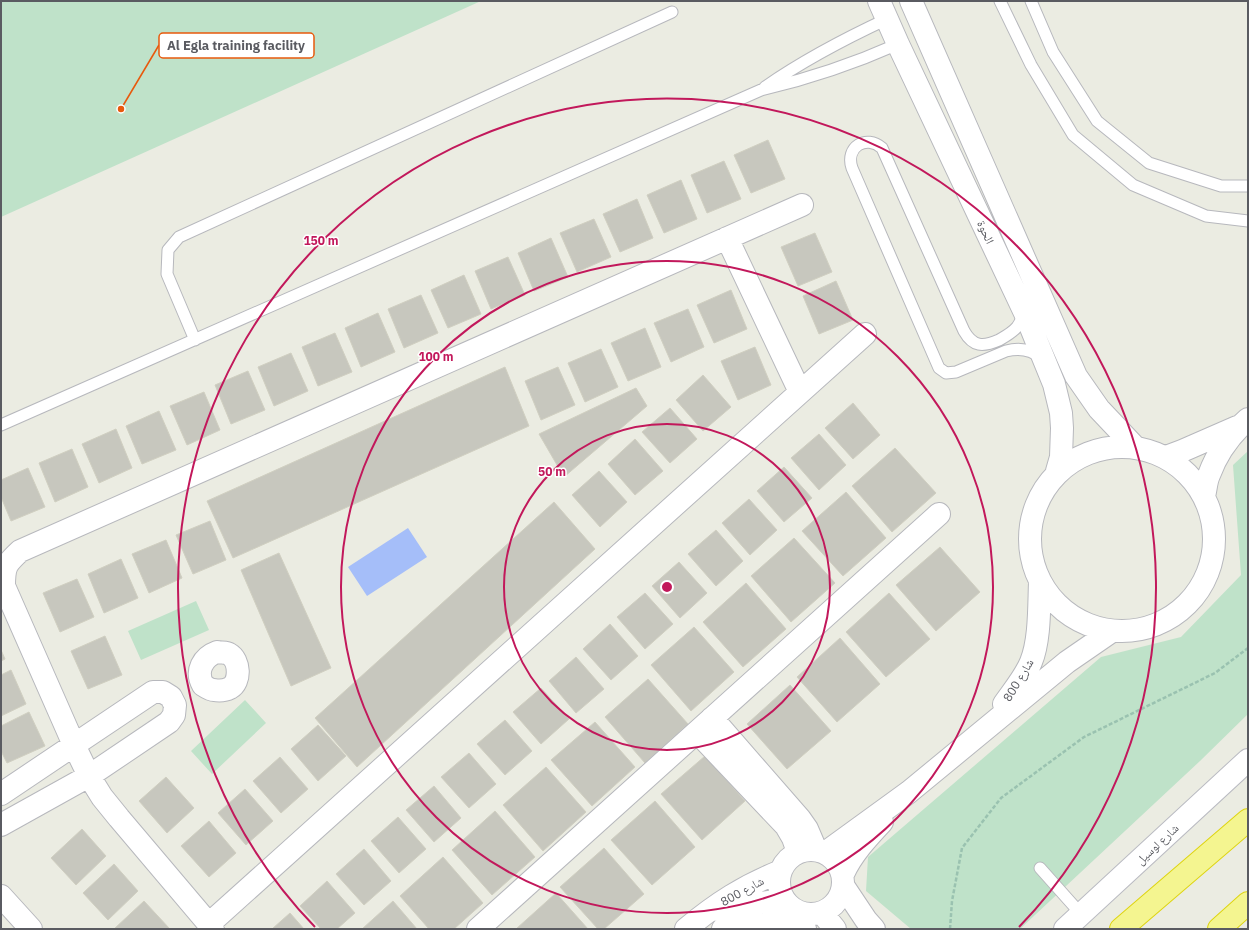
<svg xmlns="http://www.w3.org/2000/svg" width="1249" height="930" font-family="'IBM Plex Sans','Noto Naskh Arabic',sans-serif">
	<rect width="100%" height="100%" fill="#ebece2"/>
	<path fill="#bfe2c9" d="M1,1H481L1,217Z
		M1248,451V714L1200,761L1020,929H911L866,891L868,857L1101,657L1181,637L1241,575L1233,465Z
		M196,601L209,630L141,660L128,631Z
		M245,700L266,723L212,774L191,751Z"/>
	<path fill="#a5bef9" d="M408,528L427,557L367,596L348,567Z"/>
	<path fill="#c7c7be" stroke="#d0cfc1" d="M768,140L785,179L751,193L734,155Z
		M724,161L741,199L707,213L691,175Z
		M681,180L697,219L664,233L647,195Z
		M637,199L653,238L620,252L603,214Z
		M594,219L611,257L577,272L560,233Z
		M815,233L832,272L798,286L781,247Z
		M551,238L568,277L534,291L518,253Z
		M508,257L525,295L491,309L475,271Z
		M464,275L481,314L448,328L431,290Z
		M836,281L853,320L819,334L803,296Z
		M731,290L747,329L714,343L697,305Z
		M421,295L438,333L404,348L388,309Z
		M688,309L704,347L671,362L654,323Z
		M378,313L395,352L361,367L345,328Z
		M645,328L661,367L628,381L611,343Z
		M335,333L352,372L318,386L302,347Z
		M755,347L771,385L738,400L721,361Z
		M601,349L618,387L585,402L568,363Z
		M291,353L308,391L274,406L258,367Z
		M505,367L529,426L233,558L207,501Z
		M558,367L575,405L541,420L525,381Z
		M248,371L265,410L231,424L215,385Z
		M703,375L731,407L703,431L676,400Z
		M636,388L647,406L564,477L539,434Z
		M204,392L220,430L187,445L170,406Z
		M853,403L880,435L853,459L825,428Z
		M670,408L697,439L670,463L642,432Z
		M159,411L176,450L142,464L126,426Z
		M116,429L132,468L99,483L82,444Z
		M819,434L846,465L819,490L791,458Z
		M635,439L663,471L635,495L608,464Z
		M895,448L936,493L892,532L852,486Z
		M72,449L88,487L55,502L39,463Z
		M784,467L812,498L784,522L757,491Z
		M28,468L45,507L11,521L1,497V480Z
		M599,471L627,502L600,527L572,495Z
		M846,492L886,538L843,576L802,531Z
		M749,499L777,530L750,555L722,523Z
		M554,502L595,549L357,767L315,718Z
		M210,521L226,560L193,574L176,535Z
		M716,530L743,561L716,586L688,554Z
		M794,538L835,583L791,622L751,576Z
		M166,540L182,578L149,593L132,554Z
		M940,547L980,592L936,631L896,585Z
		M279,553L331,668L291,686L241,570Z
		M121,559L138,598L104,613L88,574Z
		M679,562L707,593L680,618L652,586Z
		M77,579L94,617L60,632L43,593Z
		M746,583L786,629L743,667L703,622Z
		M645,593L673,624L645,649L617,617Z
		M889,593L930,639L886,677L846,632Z
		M610,624L638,656L611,680L583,649Z
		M694,627L734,672L691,711L651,665Z
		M105,636L122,675L88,689L71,651Z
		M840,638L880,684L837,722L797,677Z
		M1,650L5,659L1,661Z
		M576,657L604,689L576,713L549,681Z
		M11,670L26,704L1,716V675Z
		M648,679L688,724L645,763L605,717Z
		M790,685L831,731L787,769L747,724Z
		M541,688L569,719L541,744L513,712Z
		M29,712L45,746L7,763L1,751V726Z
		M505,720L532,751L505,775L477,744Z
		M595,722L635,767L592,806L551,760Z
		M318,725L346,756L318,781L291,749Z
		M469,753L496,784L469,808L441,777Z
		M705,756L745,801L702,840L661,794Z
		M280,757L308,789L281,813L253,781Z
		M546,767L586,812L543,851L503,805Z
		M166,777L194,808L167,833L139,801Z
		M434,786L461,818L434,842L406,810Z
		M245,789L273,821L246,845L218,813Z
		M655,801L695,847L652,885L611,840Z
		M495,811L535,857L492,895L452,850Z
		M398,817L426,849L399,873L371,841Z
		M209,821L236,853L209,877L181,846Z
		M82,829L106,856L76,885L51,858Z
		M604,848L644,894L604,929H598L560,887Z
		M364,849L391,881L364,905L336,874Z
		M443,857L483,903L454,929H429L400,896Z
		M114,864L138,891L108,920L83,893Z
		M327,881L355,913L337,929H321L300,906Z
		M556,893L588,929H516Z
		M144,901L169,928L168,929H114Z
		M393,901L417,929H362Z
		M290,913L304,929H272Z"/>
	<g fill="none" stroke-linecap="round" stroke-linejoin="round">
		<defs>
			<path id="lane" d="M1000,1L1031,65L1073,135L1133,185L1206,216L1248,221
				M1031,1L1053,52L1097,121L1149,163L1221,186H1248
				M765,87C804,60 844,39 887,19
				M1025,313C1022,318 1020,323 1017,327C1012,333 1006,336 999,340C983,347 973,347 964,331L882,148C866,134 845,147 852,168L939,368L946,373L956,372L1006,351C1018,348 1031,349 1041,358
				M195,340L167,274L168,250L179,237L672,12
				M1,425L761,90C808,79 853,64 898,44
				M1040,868L1081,914"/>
			<path id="street" d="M879,1L898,44L1025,313L1054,384L1061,413L1062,428L1061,457L1057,471
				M911,1L1076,376L1099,409L1134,446
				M727,238L800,392
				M1030 539a92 92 0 1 1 184 0a92 92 0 1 1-184 0Z
				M1166,457L1182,451L1237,427
				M1204,496C1206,489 1206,481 1209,475C1217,453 1231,434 1248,419
				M217,652C221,653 226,652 229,654C240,660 241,682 230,688C226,690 219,691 214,690C210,690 206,687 203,685C195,671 203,657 217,652Z
				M1004,704C1013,691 1025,677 1031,662C1040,640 1039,607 1040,582
				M712,718L800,819L807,829L816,850
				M697,732L786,826L793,838L798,852
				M1,794L153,692H163L171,697L175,705L174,715L169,722L89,776L1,825
				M779 882a32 32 0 1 1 64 0a32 32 0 1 1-64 0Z
				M825,853L909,792L1067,662L1112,631
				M843,874C852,854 867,838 882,822
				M844,887L866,920L874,929
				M1,896L31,929
				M717,910L744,905L784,900
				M822,913L835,929
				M209,924L865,334
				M213,929L119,818L102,797L89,776L74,745L4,586C4,566 6,564 20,551L802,205
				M478,929L939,514
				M686,929C717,903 744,886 781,871
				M723,929C747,916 780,919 805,929"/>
			<path id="secondary" d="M1065,929L1248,760"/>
			<path id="highway" d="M1121,929L1248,820
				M1219,929L1248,903"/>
		</defs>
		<use href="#lane" stroke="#b7b8bd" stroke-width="13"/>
		<use href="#street" stroke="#b7b8bd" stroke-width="24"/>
		<use href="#secondary" stroke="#babbc2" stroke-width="24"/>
		<use href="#highway" stroke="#ded410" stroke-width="24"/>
		<path stroke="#9ac2b0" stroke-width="2.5" stroke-dasharray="4 2" stroke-linecap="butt" d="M950,929L952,901L962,848L1001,798L1084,737L1215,673L1248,648"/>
		<use href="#lane" stroke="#fff" stroke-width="11"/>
		<use href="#street" stroke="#fff" stroke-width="22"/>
		<use href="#secondary" stroke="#fff" stroke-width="22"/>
		<use href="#highway" stroke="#f4f590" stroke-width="22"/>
	</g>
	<g fill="none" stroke="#c2185b" stroke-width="2">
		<circle cx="667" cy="587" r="163"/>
		<circle cx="667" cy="587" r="326"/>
		<path d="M315 927A489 489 0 1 1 1019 927"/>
	</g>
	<g text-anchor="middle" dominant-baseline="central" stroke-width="3" stroke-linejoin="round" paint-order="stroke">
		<g font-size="12" fill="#5a5b61" stroke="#fff">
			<text transform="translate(986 232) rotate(65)">الحوة</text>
			<text transform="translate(1018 680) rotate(-59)">شارع 800</text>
			<text transform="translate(1157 844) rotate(-43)">شارع لوسيل</text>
			<text transform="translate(742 891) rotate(-29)">شارع 800</text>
		</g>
	</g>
	<circle cx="667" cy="587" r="6" fill="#c2185b" stroke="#fff" stroke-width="2"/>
	<g font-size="12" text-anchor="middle" font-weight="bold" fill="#c2185b" stroke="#fff" stroke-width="3" stroke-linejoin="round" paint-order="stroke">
		<text x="321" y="245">150 m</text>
		<text x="436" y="361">100 m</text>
		<text x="552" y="476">50 m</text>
	</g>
	<path fill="none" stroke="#e8590c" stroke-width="1.5" d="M121 109L159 45"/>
	<circle fill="#e8590c" stroke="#fff" stroke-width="1.5" cx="121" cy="109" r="4"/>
	<rect fill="#fff" stroke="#e8590c" stroke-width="1.5" x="159" y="33" width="155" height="25" rx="4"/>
	<g font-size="13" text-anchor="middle" font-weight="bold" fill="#5a5b61">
		<text x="236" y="50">Al Egla training facility</text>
	</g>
	<rect width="1249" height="930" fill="none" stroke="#5a5b61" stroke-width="4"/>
</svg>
